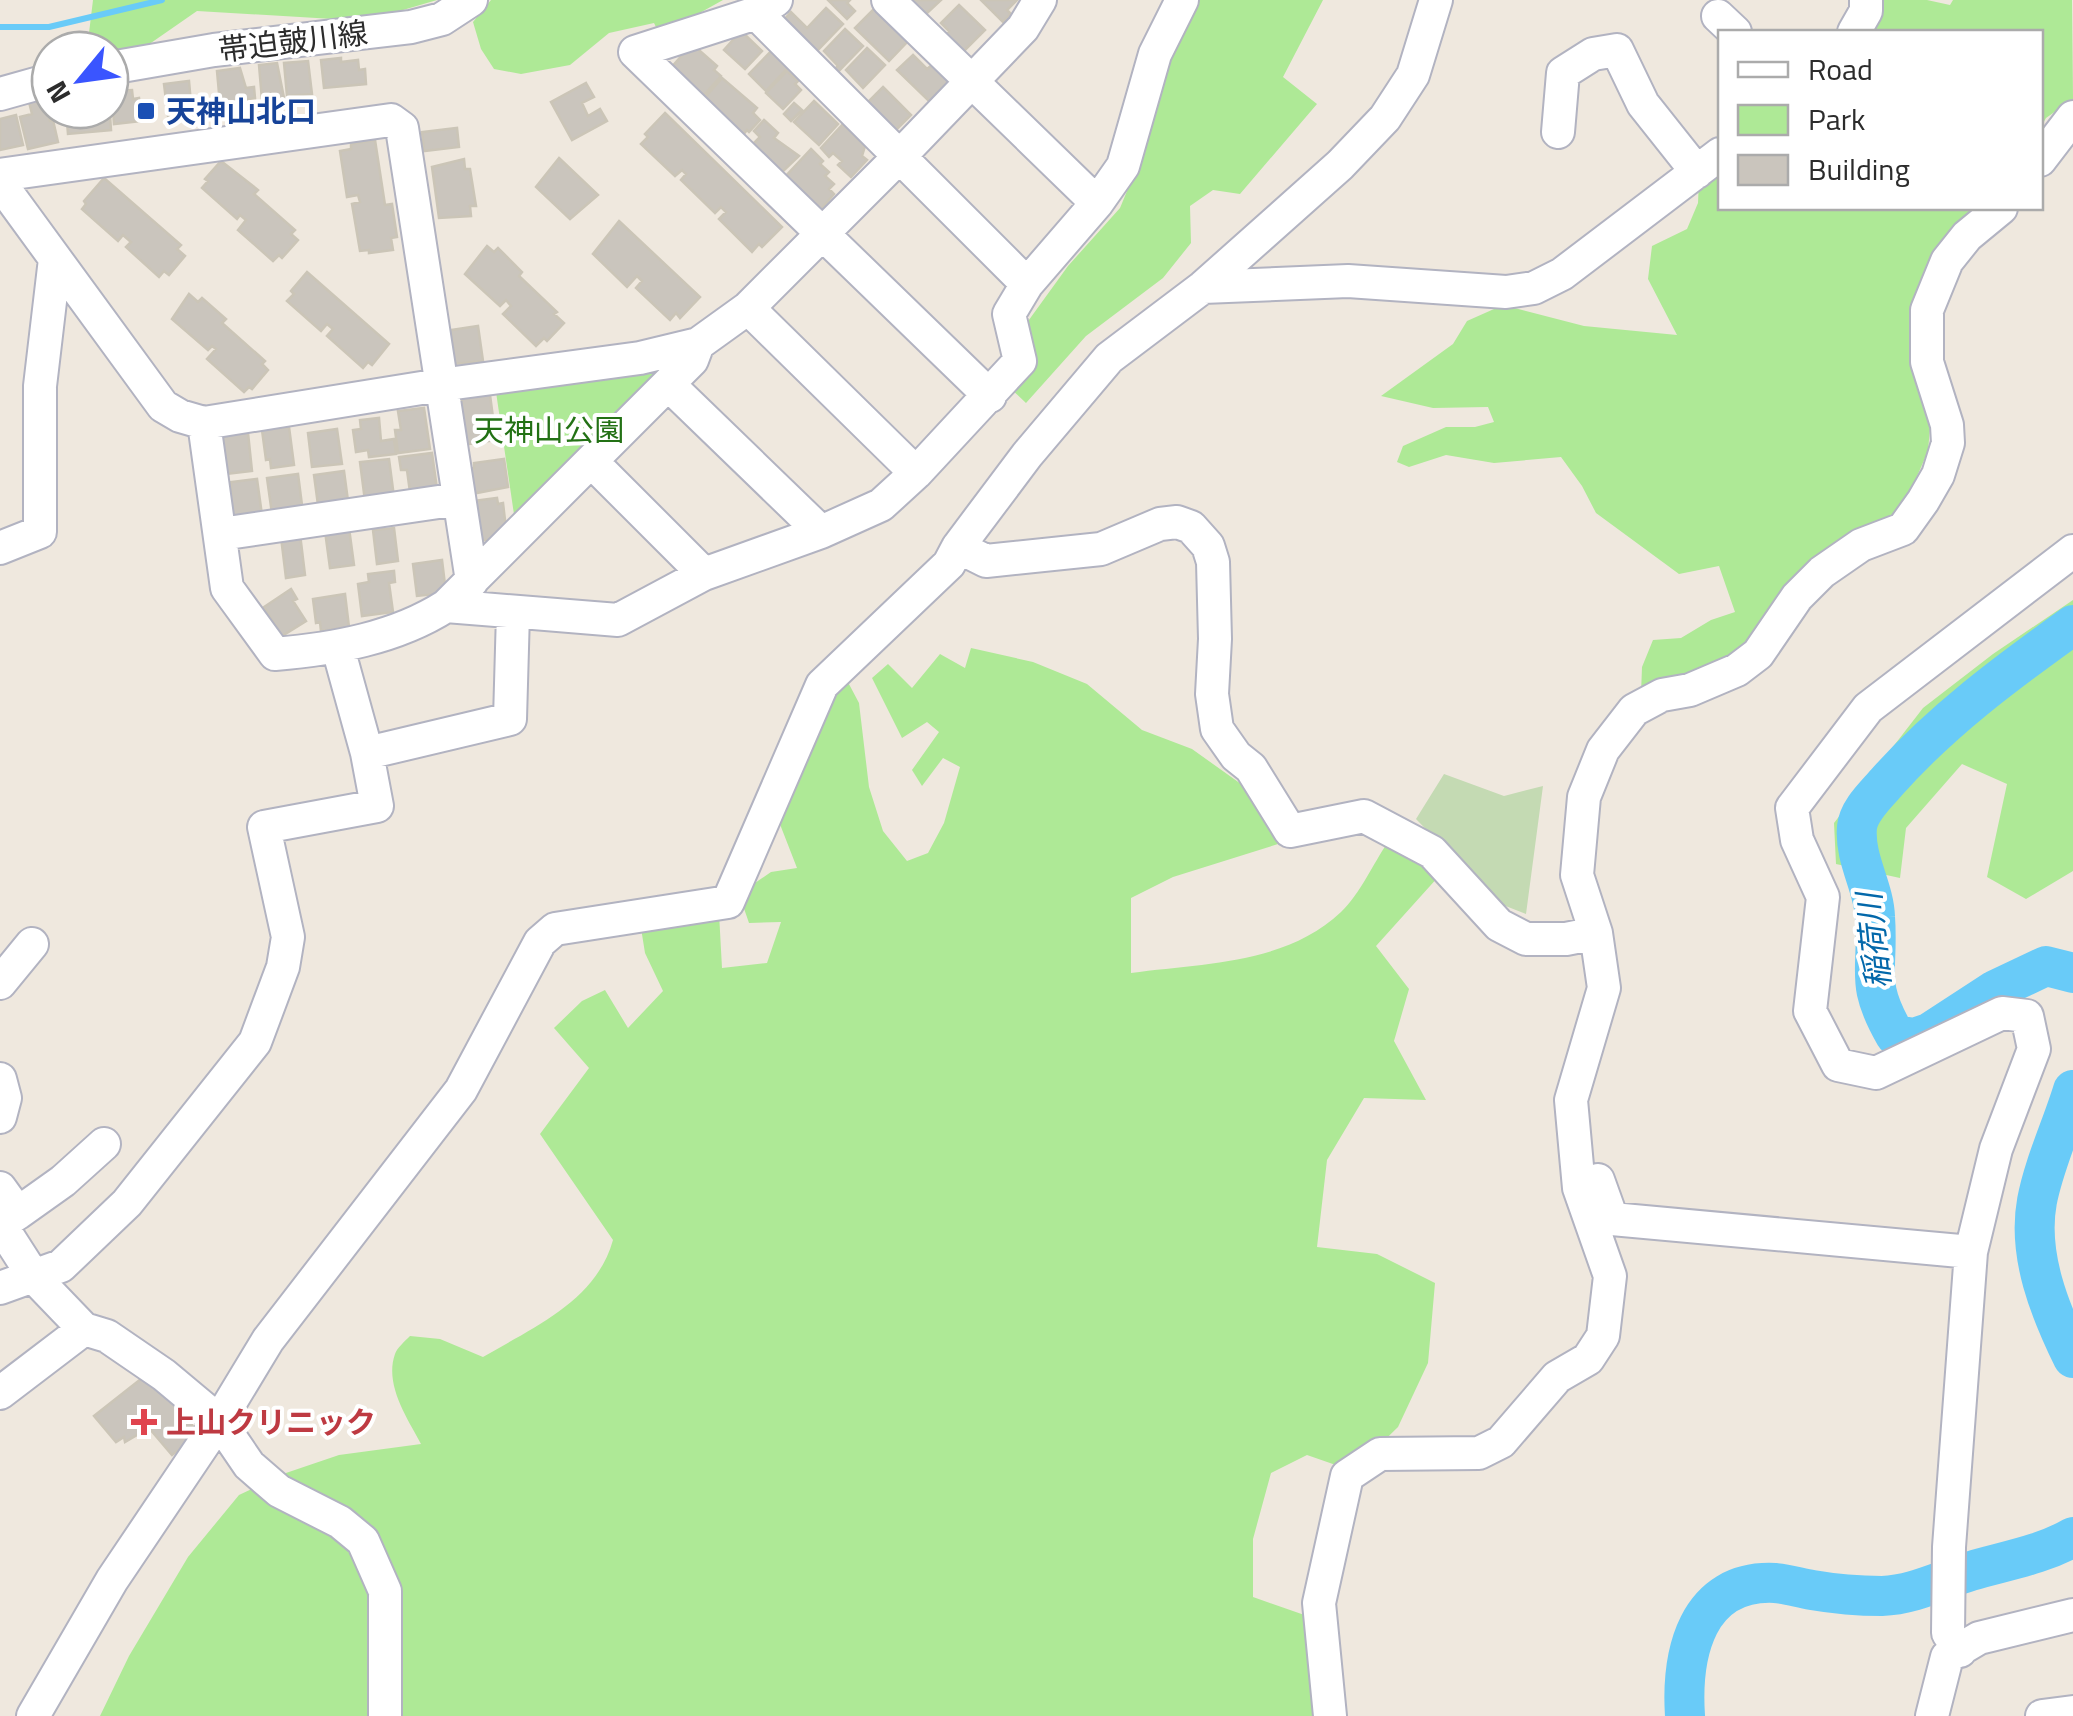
<svg xmlns="http://www.w3.org/2000/svg" width="2073" height="1716" font-family="'Titillium Web','Noto Sans JP',sans-serif">
	<rect width="100%" height="100%" fill="#efe8de"/>
	<path fill="#aee996" d="M93,0H437L386,15L333,19L197,11L148,45L110,52L102,50L89,33Z
		M491,0H723L660,35L654,23L609,33L570,65L521,74L494,69L481,49L473,22Z
		M1189,0H1323L1283,77L1317,104L1240,194L1213,190L1190,206L1191,243L1163,278L1086,336L1026,403L1005,383L1026,324L1068,266L1120,208L1149,138L1173,32Z
		M1860,0H1927L1950,5L1953,0H2072L2073,99L2046,118L2041,127L2040,32H1839Z
		M1720,145V208H1987L1946,246L1928,451L1905,504L1735,666L1641,694L1642,667L1653,640L1681,638L1711,620L1735,612L1719,566L1679,574L1596,513L1582,486L1561,457L1494,463L1446,455L1409,467L1397,462L1403,446L1446,427H1475L1494,422L1488,407L1433,408L1381,396L1453,344L1467,321L1503,305L1584,326L1677,335L1648,279L1652,246L1687,229L1698,203L1700,157Z
		M666,368L516,528L496,392Z
		M2073,600V871L2026,899L1987,877L2007,784L1962,764L1906,828L1900,878L1836,864L1834,823L1923,708L1993,654Z
		M971,648L1033,662L1087,684L1142,730L1192,749L1269,804L1278,844L1173,877L1131,898V973C1202,963 1285,965 1341,912C1360,894 1373,864 1388,842L1439,876L1376,946L1409,989L1394,1041L1426,1100L1364,1098L1327,1160L1317,1247L1377,1254L1435,1283L1428,1363L1398,1427L1353,1471L1307,1455L1271,1473L1253,1539V1597L1313,1618L1316,1716H100L129,1656L188,1557L239,1495L283,1474L339,1455L421,1444C408,1419 384,1385 395,1354C397,1348 405,1341 410,1336L440,1339L483,1357C534,1327 596,1301 613,1240L540,1134L589,1068L554,1028L582,1001L605,990L628,1028L663,991L645,953L641,928L719,913L722,968L767,963L781,922L749,923L739,894L771,872L797,868L776,814L841,669L859,703L869,787L883,831L907,861L928,853L944,823L960,767L943,758L922,786L912,770L939,732L927,722L902,738L872,678L888,664L912,688L940,654L965,668Z"/>
	<path fill="#c4dab3" d="M1444,774L1504,796L1543,786L1526,914L1498,903L1416,819Z"/>
	<g fill="none" stroke-linecap="round" stroke-linejoin="round">
		<path stroke="#69cbf8" stroke-width="6" d="M0,27H49L162,0"/>
		<path stroke="#69cbf8" stroke-width="40" d="M2073,625C2006,673 1941,721 1886,783C1875,796 1859,810 1857,827C1854,859 1874,887 1875,917C1879,973 1864,981 1895,1035L1914,1038L1929,1033L1995,990L2046,966L2073,973
			M2073,1090C2062,1126 2044,1164 2037,1201C2027,1255 2050,1311 2073,1358
			M1685,1716C1681,1655 1696,1579 1775,1583C1787,1584 1800,1588 1812,1590C1835,1594 1859,1596 1882,1596C1913,1595 1942,1580 1971,1571C2005,1561 2042,1555 2073,1537"/>
	</g>
	<path fill="#cac5bd" stroke="#cbc5b7" stroke-width="2.5" d="M828,0H850L847,3L855,11L847,19Z
		M912,0H941L926,14Z
		M981,0H1017L1007,10L1011,14L1003,22Z
		M959,5L985,30L963,52L946,34L949,31L941,23Z
		M876,7L913,36L889,61L855,28Z
		M826,8L843,24L816,52L783,21L791,12L807,28Z
		M845,29L863,46L835,75L832,72L838,66L824,51Z
		M741,31L762,51L745,69L724,50Z
		M692,44L717,66L714,70L721,76L702,97L670,69Z
		M776,46L793,62L766,91L749,74Z
		M867,48L885,65L863,88L846,70Z
		M913,55L927,69L932,65L952,77L929,101L897,70Z
		M341,58V62L358,60L359,70L365,69L366,84L324,88L321,60Z
		M308,61L312,94L287,96L284,63Z
		M277,63L284,98L262,100L259,65Z
		M240,68L246,88L254,87L255,98L220,104L217,71Z
		M787,71L798,81L795,84L801,90L783,109L766,93Z
		M722,78L757,108L753,113L760,120L749,132L747,130L743,135L703,100Z
		M189,81L192,114L168,116L164,84Z
		M586,83L594,97L582,103L588,116L600,109L607,121L572,140L551,102Z
		M883,87L911,115L894,132L866,104Z
		M132,90L133,99L139,98L142,121L114,124L112,95H117L116,91Z
		M40,99L43,111L47,110L50,121L53,120L58,142L28,149L20,117L32,114L29,102Z
		M814,101L838,124L819,145L794,122Z
		M794,103L802,110L791,121L784,114Z
		M66,110H106V115H110L111,130L68,134Z
		M665,113L782,227L762,247L759,244L752,252L719,219L726,212L721,207L715,213L681,180L686,174L682,170L675,176L641,144L648,137L645,134Z
		M16,115L23,145L0,150V119Z
		M764,120L778,133L774,138L799,156L780,174L751,146L760,137L754,131Z
		M843,124L865,146L862,156L867,160L851,177L838,165L842,161L833,153L829,157L821,148Z
		M457,128L459,147L424,151L422,132Z
		M375,140L385,205L392,204L397,237L391,238L393,250L369,253V250L360,251L352,204L360,202L358,195L347,197L340,151L351,149V144Z
		M811,149L823,161L820,164L829,172L825,176L834,184L829,189L834,194L821,209L784,178Z
		M559,158L598,195L570,219L536,187Z
		M464,159L465,169H470L476,206H470L471,216L439,218L432,167Z
		M221,161L258,190L254,194L295,230L291,234L298,240L282,258L279,255L273,261L238,230L246,220L240,215L237,219L202,188L208,181L205,179Z
		M104,178L181,245L177,249L185,256L169,275L164,271L159,277L126,247L131,242L123,235L118,241L82,209L86,204L84,201Z
		M619,221L700,297L680,318L676,313L670,320L636,288L642,281L637,276L627,287L593,254Z
		M487,246L494,252L498,248L522,272L519,276L557,312L554,314L564,323L547,341L544,338L536,346L503,314L511,306L506,300L500,306L465,274Z
		M307,272L389,344L372,365L368,362L363,368L327,336L333,329L327,324L321,331L287,301L294,294L291,291Z
		M189,294L198,302L202,298L226,319L222,323L265,361L262,364L268,370L252,389L249,387L244,392L207,359L216,349L212,346L208,350L172,319Z
		M478,326L483,361L455,364L451,330Z
		M490,395L496,440L462,445L456,405L462,404V399Z
		M424,408L430,449L398,453L395,430H401L398,411Z
		M379,418L381,441L394,439L396,454L369,457L368,450L356,452L353,430L361,429L360,420Z
		M289,427L294,465L271,468L270,459L266,460L262,430Z
		M337,429L342,464L312,467L308,433Z
		M248,433L252,471L225,474L220,436Z
		M432,453L437,489L410,492L407,470H401L399,457Z
		M389,459L394,497L365,501L360,462Z
		M504,459L508,487L472,494L468,469L474,468V463Z
		M344,471L348,501L318,505L314,475Z
		M298,474L302,505L296,506L297,511L272,514L267,478Z
		M257,479L262,515L232,518L231,482Z
		M497,498L498,504L503,503L507,537L479,541L473,501Z
		M349,528L354,565L330,568L325,531Z
		M394,528L398,561L377,564L373,530Z
		M300,534L305,575L286,578L281,537Z
		M442,560L446,593L417,596L413,564Z
		M394,571L395,582L389,583L393,612L362,616L358,584L369,582L368,574Z
		M291,589L297,599L293,601L306,621L282,636L264,607Z
		M345,594L349,627L321,631L320,622L316,623L313,599Z
		M141,1379L161,1387L180,1407L198,1434L172,1455L149,1428L125,1442L124,1437L116,1442L94,1416Z"/>
	<g fill="none" stroke-linecap="round" stroke-linejoin="round">
		<defs>
			<path id="minor" d="M776,0L756,13L635,52L990,396
				M888,0L1097,203
				M756,13L1027,284
				M1718,16L1735,32
				M1854,32L1866,11V0
				M110,68L214,50L411,27L442,19L471,0
				M0,94L50,80
				M1558,132L1563,73L1593,54L1617,50L1643,104L1697,172
				M2040,160L2073,117
				M0,175L391,120L402,128L472,581
				M0,183L163,406L180,416L204,423L440,385L640,358L698,344L748,308L899,157L1023,28L1040,0
				M1203,287L1348,281L1506,292L1534,288L1562,274L1720,154
				M748,308L916,473
				M668,384L821,532
				M204,423L227,588L275,654C334,649 396,638 446,606L692,360L698,344
				M593,463L704,574
				M221,534L459,499
				M958,547L986,561L1101,549L1160,524L1177,522L1191,527L1208,546L1213,562L1215,639L1212,694L1217,729L1236,756L1251,768L1290,831L1364,816L1432,852L1499,925L1526,939H1566L1596,933
				M0,548L40,532V386L55,259
				M446,606L618,620L704,574L821,532L881,505L916,473L1020,361L1009,314L1027,284L1097,203L1123,166L1155,54L1182,0
				M367,753L510,719L513,613
				M0,983L32,944
				M0,1079L5,1098L0,1117
				M1598,1180L1612,1219L1971,1252L1949,1547L1948,1633L1960,1651
				M0,1188L18,1213L1,1224
				M18,1213L63,1181L104,1144
				M0,1224L34,1277L84,1329L107,1336L164,1375L219,1421L249,1465L279,1491L340,1522L363,1541L385,1591V1716
				M1971,1252L1996,1149L2034,1049L2027,1016L2002,1013L1876,1073L1838,1065L1810,1011L1823,897L1797,840L1792,808L1868,708L2073,551
				M0,1288L61,1266L127,1203L255,1042L283,967L288,937L264,827L377,806L367,753L338,648
				M0,1393L84,1329
				M33,1716L112,1580L219,1421L268,1340L461,1090L540,942L555,929L728,902L822,685L949,564L958,547L1027,455L1109,358L1203,287L1340,165L1385,118L1413,75L1436,0
				M1330,1716L1319,1603L1347,1476L1380,1454L1479,1453L1501,1442L1557,1377L1588,1359L1603,1336L1610,1276L1579,1188L1571,1100L1604,988L1596,933L1577,875L1584,797L1603,750L1634,710L1662,695L1690,690L1737,670L1758,654L1797,597L1822,572L1861,545L1903,529L1923,501L1938,475L1948,443L1947,425L1927,362V310L1947,261L1967,236L2001,208
				M1932,1716L1947,1657L1979,1638L2073,1615
				M2042,1716L2073,1712"/>
		</defs>
		<use href="#minor" stroke="#b2b3c1" stroke-width="36"/>
		<use href="#minor" stroke="#fff" stroke-width="32"/>
	</g>
	<rect fill="#1a4fb4" stroke="#fff" stroke-width="4" x="136" y="101" width="20" height="20" rx="5"/>
	<path fill="#e0444e" stroke="#fff" stroke-width="4" d="M139 1407h10v10h10v10h-10v10h-10v-10h-10v-10h10z"/>
	<g text-anchor="middle" dominant-baseline="central" stroke-width="8" stroke-linejoin="round" paint-order="stroke">
		<g font-size="30" fill="#2c2c2c" stroke="#fff">
			<text transform="translate(293 41) rotate(-7)">帯迫皷川線</text>
		</g>
		<g font-size="30" font-weight="bold" fill="#164399" stroke="#fff" text-anchor="start">
			<text x="166" y="111">天神山北口</text>
		</g>
		<g font-size="30" fill="#237115" stroke="#fff">
			<text x="549" y="430">天神山公園</text>
		</g>
		<g font-size="30" font-weight="bold" fill="#be3a42" stroke="#fff" text-anchor="start">
			<text x="166" y="1422">上山クリニック</text>
		</g>
		<g font-size="32" font-style="italic" fill="#0368aa" stroke="#fff">
			<text transform="translate(1873 941) rotate(-96)">稲荷川</text>
		</g>
	</g>
	<rect x="1718" y="30" width="325" height="180" fill="#ffffff" stroke="#ababab" stroke-width="2.5"/>
	<rect x="1738" y="62" width="50" height="15" fill="#ffffff" stroke="#ababab" stroke-width="2.5"/>
	<text x="1808" y="80" font-size="30" fill="#2c2c2c">Road</text>
	<rect x="1738" y="105" width="50" height="30" fill="#aee996" stroke="#ababab" stroke-width="2.5"/>
	<text x="1808" y="130" font-size="30" fill="#2c2c2c">Park</text>
	<rect x="1738" y="155" width="50" height="30" fill="#cac5bd" stroke="#ababab" stroke-width="2.5"/>
	<text x="1808" y="180" font-size="30" fill="#2c2c2c">Building</text>
	<g transform="translate(80 80) rotate(241)"><circle r="48" fill="#ffffff" stroke="#ababab" stroke-width="2.5"/>
	<path d="M0-8L18 38L0 25L-18 38Z" fill="#3a55ff"/>
	<text y="-15" font-size="28" font-weight="bold" text-anchor="middle" fill="#2c2c2c">N</text>
	</g>
</svg>
